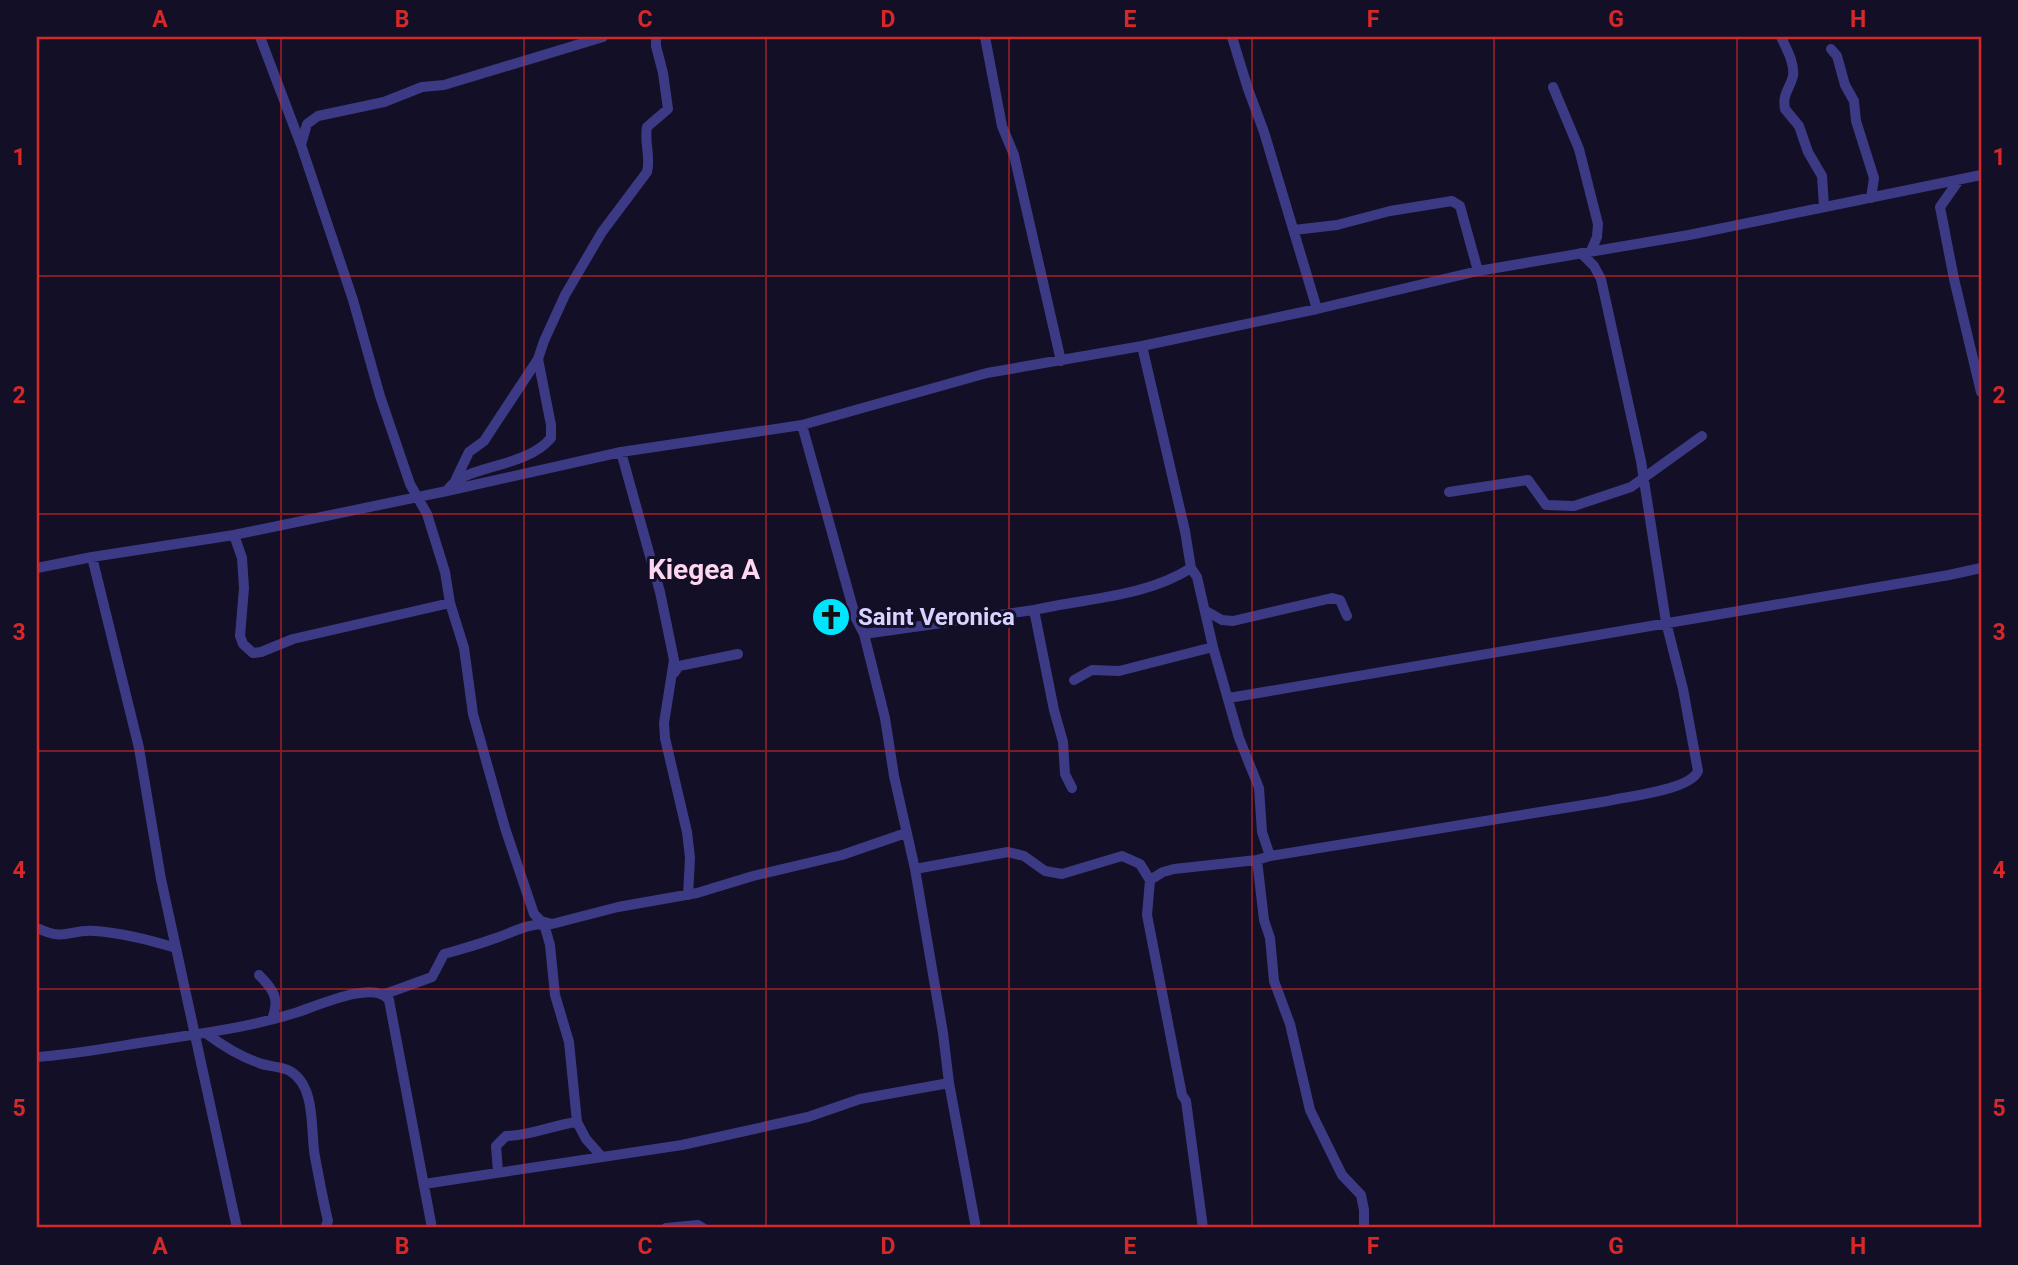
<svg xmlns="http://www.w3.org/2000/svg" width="2018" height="1265" font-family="Roboto,sans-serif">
	<rect width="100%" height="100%" fill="#130f26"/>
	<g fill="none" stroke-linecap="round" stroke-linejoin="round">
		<path stroke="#3d3a85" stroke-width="10" d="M260,37L301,145L353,300L380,396L410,484L427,514L445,572L450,603L464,648L473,714L505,828L534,914L541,921L552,924L618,907L697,893L753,876L842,855L906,833
			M985,37L1002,126L1014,155L1061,361
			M1232,37L1248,89L1264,132L1317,309
			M1781,37C1786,48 1795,63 1793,76C1790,89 1782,93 1785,109L1799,126L1808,152L1822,176L1824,206
			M1831,49L1837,56L1845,85L1854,101L1856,121L1874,178L1871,198
			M1553,87L1579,149L1598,224L1597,237L1591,251
			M301,145L307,124L318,116L384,102L422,87L444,85L603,37
			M1959,180L1940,207L1954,279L1981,392
			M1294,230L1337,225L1390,211L1452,201L1460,206L1478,271
			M1142,346L1185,531L1191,568L1197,577L1213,647L1239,738L1259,788L1262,832L1270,856L1257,860L1264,920L1270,938L1274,981L1290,1024L1310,1110L1342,1175L1361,1195L1364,1210V1228
			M802,425L856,619L864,634L885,718L894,776L915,869L943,1033L949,1083L976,1228
			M621,452L660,592L674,660L664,723L665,738L687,832L690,858L688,895
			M456,479L469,452L484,441L538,359
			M447,491C462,464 524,470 551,438V425L538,359L544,341L565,295L602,232L647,172C651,157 644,142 647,127L668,109L663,73L656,46V37
			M1449,492L1528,480L1546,505L1574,506L1631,487L1702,436
			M234,535L242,558L244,588L240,636L243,644L253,653L261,652L293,639L450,603
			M92,557L139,748L161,879L237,1228
			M37,568L92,557L234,535L447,491L621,452L802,425L987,373L1142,346L1317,309L1478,271L1689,235L1981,175
			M1034,610C1086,598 1146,597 1191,568
			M1206,611L1222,620L1233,621L1332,598L1340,600L1347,616
			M864,634L1034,610L1054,710L1063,742L1065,774L1072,788
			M674,673L679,666L738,654
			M1074,680L1092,670L1119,671L1213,647
			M1229,698L1949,575L1981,568
			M1270,856L1608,801C1629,796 1690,790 1698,771L1683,689L1666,622L1641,461L1601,279L1594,266L1581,253
			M915,869L1008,852L1024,856L1045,871L1062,874L1122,856L1140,864L1150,880
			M544,924L550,945L555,995L569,1042L577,1122L586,1139L601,1156
			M37,928C67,942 68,929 95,931C123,933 150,940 176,948
			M259,975C274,990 280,999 272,1019
			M385,994L432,977L444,954C461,949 477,945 493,939C512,933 527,923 548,924
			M207,1034C223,1046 239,1056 259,1063C269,1067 281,1066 290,1071C317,1087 310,1131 315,1157C319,1178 323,1200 328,1221L325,1228
			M37,1057C78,1054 118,1046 159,1040C205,1033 250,1027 295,1013C315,1007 374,979 389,1000L432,1228
			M498,1172L496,1146L506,1136C530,1136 553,1125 577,1122
			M424,1184L682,1145L808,1117L860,1099L949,1083
			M666,1228L698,1225L703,1228
			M1203,1228L1186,1101L1182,1095L1147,915L1150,880L1163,872L1174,869L1257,860"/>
	</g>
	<path fill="none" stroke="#d62828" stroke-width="2" stroke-opacity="0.55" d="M281,37V1228M524,37V1228M766,37V1228M1009,37V1228M1252,37V1228M1494,37V1228M1737,37V1228M37,276H1981M37,514H1981M37,751H1981M37,989H1981"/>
	<defs>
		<symbol id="church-disc" viewBox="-11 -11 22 22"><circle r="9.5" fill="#00e5ff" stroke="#130f26"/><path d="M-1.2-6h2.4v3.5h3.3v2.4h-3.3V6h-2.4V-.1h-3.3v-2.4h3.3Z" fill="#111"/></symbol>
	</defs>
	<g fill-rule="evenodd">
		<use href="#church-disc" x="809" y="595" width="44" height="44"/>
	</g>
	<g text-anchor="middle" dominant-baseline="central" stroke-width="6" stroke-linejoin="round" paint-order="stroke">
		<g font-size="24" font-weight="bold" fill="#d9d4ff" stroke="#130f26" text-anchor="start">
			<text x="858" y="617">Saint Veronica</text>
		</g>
		<g font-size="28" font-weight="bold" fill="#ffd6f0" stroke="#130f26">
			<text x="704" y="569">Kiegea A</text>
		</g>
	</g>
	<rect width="2018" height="1265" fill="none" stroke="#130f26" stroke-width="77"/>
	<rect x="38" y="38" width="1942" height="1188" fill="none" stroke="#d62828" stroke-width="2.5"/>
	<g font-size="23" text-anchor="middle" font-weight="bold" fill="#d62828">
		<text x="160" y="27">A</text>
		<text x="402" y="27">B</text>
		<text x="645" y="27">C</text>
		<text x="888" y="27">D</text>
		<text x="1130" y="27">E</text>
		<text x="1373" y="27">F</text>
		<text x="1616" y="27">G</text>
		<text x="1858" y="27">H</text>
		<text x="19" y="165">1</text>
		<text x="1999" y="165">1</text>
		<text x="19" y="403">2</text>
		<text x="1999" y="403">2</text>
		<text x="19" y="640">3</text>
		<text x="1999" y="640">3</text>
		<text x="19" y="878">4</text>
		<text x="1999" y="878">4</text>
		<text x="19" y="1116">5</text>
		<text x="1999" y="1116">5</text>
		<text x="160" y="1254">A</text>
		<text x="402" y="1254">B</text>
		<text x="645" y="1254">C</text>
		<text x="888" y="1254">D</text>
		<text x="1130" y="1254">E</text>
		<text x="1373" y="1254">F</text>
		<text x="1616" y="1254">G</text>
		<text x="1858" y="1254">H</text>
	</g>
</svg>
